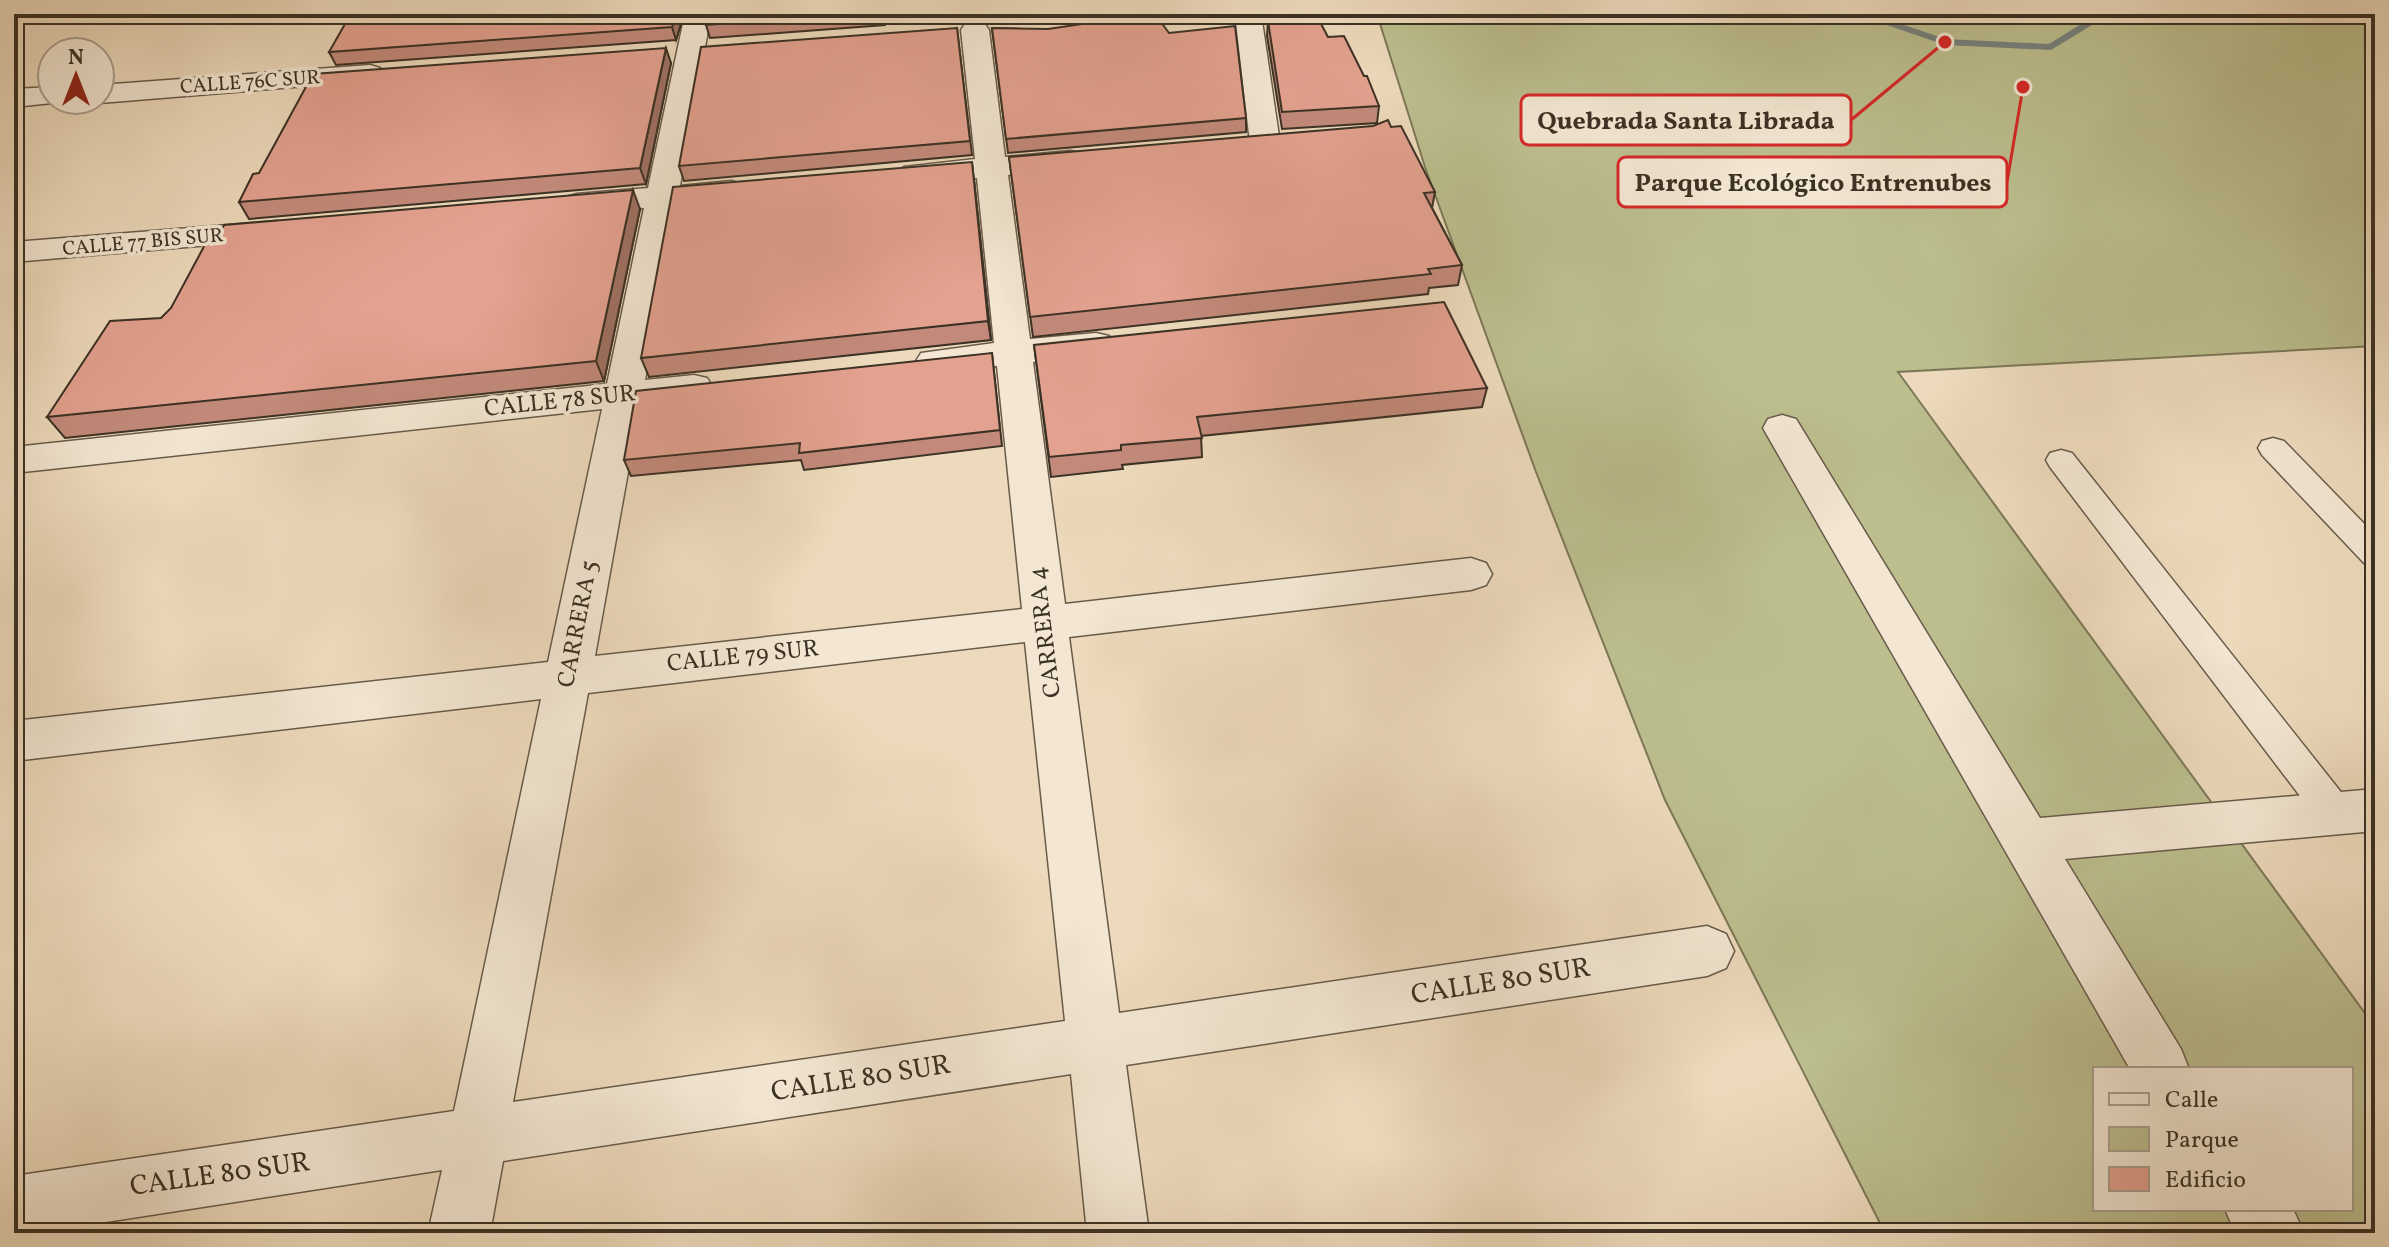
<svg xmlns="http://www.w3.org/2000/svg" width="2389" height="1247" font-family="Vollkorn,serif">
	<rect width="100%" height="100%" fill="#eddabc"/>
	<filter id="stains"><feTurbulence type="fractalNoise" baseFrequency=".0025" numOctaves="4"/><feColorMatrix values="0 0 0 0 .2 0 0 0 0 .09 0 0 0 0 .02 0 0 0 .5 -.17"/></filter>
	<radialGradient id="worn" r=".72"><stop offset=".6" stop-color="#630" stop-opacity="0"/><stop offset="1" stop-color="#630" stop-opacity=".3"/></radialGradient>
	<path fill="#bcbe8e" stroke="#7c7859" stroke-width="2" fill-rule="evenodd" d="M1377,14H2375V346L1898,372L2375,1027V1233H1885L1665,800L1536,472L1425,167ZM2095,1069H2351V1209H2095Z"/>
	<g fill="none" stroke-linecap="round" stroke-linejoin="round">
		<path fill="#76827f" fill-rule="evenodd" d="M1855,14H1871L1946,39L2049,44L2097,14H2110L2051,50L1945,45Z"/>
		<defs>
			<path id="service" d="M2273,438L2284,441L2375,535V567L2364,563L2262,455L2258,448L2262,441Z
				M2061,450L2072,453L2348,801L2354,813L2348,825L2335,829L2322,825L2050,467L2046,460L2050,453Z"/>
			<path id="minor" d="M685,14H711L680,186L731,181L742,184L747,191L742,198L677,205L645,380L694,375L707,378L713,387L707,396L640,405L595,656L1022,609L997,366L934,373L921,369L916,361L921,353L994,343L977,178L915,183L904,181L899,174L904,167L975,159L961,30L965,24H985L989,30L1005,157L1070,151L1081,153L1085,160L1081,167L1008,175L1030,339L1096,333L1109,336L1114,344L1109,352L1033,362L1065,604L1471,558L1486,563L1492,574L1486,585L1471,590L1069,637L1119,1013L1707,926L1726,934L1734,951L1726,968L1707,976L1126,1065L1149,1233H1087L1071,1074L503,1161L490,1233H428L442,1170L35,1233H14V1176L454,1111L541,699L14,761V721L548,662L602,409L14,473V447L607,384L644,208L577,214L566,211L561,204L566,197L577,194L648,188ZM1025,642L1065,1021L513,1102L588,693Z
				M1115,14H1179L1175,20L1166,22L1097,33L1087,31L1083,25L1087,19Z
				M1235,14H1261L1280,143L1276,149L1265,152L1254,149L1250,143Z
				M370,65L380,68L384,74L380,80L100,103L90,100H100V85Z
				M52,87V100H64L62,102L14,107V89Z
				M277,221L289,224L293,231L289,238L14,262V242Z
				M1782,415L1796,419L2040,818L2375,789V831L2065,859L2181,1049L2189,1069H2130L1763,428L1768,419Z
				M2225,1209H2293L2304,1233H2235Z"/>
		</defs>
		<use href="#service" stroke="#685b4a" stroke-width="3"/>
		<use href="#minor" stroke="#685b4a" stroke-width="3"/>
		<use href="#service" fill="#f3e7d3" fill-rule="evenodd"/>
		<use href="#minor" fill="#f3e7d3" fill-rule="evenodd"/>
	</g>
	<path fill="#c38a7b" stroke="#3b3124" stroke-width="2" d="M400,14H684L676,40L336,65L329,52L399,20Z
		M707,14H885V25L710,38L706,25Z
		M1268,21L1328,37L1379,106L1377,123L1282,129L1267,36Z
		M957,28L972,155L684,181L679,166Z
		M992,28L1169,33L1246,118V132L1008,153Z
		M671,63L646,184L249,219L239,202L259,173Z
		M1391,127L1435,192L1432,208L1462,265L1458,285L1429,288L1428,294L1033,337L1009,157Z
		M974,180L991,340L649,377L641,358Z
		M640,209L604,381L65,438L47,417Z
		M1034,345L1487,388L1482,407L1201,436L1202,457L1122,465L1123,469L1051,477Z
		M992,353L1002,446L804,470L801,460L631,476L624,460Z"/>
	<path fill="#9f7164" stroke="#3b3124" stroke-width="2" d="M676,14H684L676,40L672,27Z
		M666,48L671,63L646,184L640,168Z
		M972,162L974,180L991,340L988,321Z
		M633,190L640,209L604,381L596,361Z"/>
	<path fill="#e3a18f" stroke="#3b3124" stroke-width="2" d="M400,14H676L672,27L329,52L345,24L399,20Z
		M707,14H857L706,25Z
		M1150,14H1155L1169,33L1235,26L1246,118L1006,139L992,28L1048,29Z
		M1303,17L1305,21L1319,20L1328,37L1344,36L1364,76H1367L1379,106L1282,112L1268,21Z
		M957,28L970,141L679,166L701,47Z
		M666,48L640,168L239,202L253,174L259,173L313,74Z
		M1388,120L1391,127L1401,126L1435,192L1424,193L1462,265L1428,269L1431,274L1030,317L1009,157L1373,126Z
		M972,162L988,321L641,358L673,187Z
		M633,190L596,361L47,417L110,321L161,318L171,308L208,239L218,238L224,225Z
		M1444,302L1487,388L1197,417L1202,438L1121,445V450L1049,457L1034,345Z
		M992,353L1000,430L799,453L800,443L624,460L636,391Z"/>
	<g text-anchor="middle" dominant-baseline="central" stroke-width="7" stroke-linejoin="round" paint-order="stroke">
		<g font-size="20" fill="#3b3124" stroke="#f3e7d3">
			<text transform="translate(250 83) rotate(-4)">CALLE 76C SUR</text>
			<text transform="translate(143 243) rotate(-5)">CALLE 77 BIS SUR</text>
		</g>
		<g font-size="24" fill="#3b3124" stroke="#f3e7d3">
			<text transform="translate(560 402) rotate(-6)">CALLE 78 SUR</text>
			<text transform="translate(579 624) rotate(-79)">CARRERA 5</text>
			<text transform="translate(1046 632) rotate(-97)">CARRERA 4</text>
			<text transform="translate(743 657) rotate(-6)">CALLE 79 SUR</text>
		</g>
		<g font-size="28" fill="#3b3124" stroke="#f3e7d3">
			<text transform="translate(1501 982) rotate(-9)">CALLE 80 SUR</text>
			<text transform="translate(861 1079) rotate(-9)">CALLE 80 SUR</text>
			<text transform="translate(220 1175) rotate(-8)">CALLE 80 SUR</text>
		</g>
	</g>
	<path fill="none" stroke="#d62828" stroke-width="3" d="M1945 42L1851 120M2023 87L2007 182"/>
	<g fill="#d62828" stroke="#f3e7d3" stroke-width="3">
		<circle cx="1945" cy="42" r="8"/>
		<circle cx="2023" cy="87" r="8"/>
	</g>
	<g fill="#f3e7d3" stroke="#d62828" stroke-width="3">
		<rect x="1521" y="95" width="330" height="50" rx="8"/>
		<rect x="1618" y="157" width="389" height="50" rx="8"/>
	</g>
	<g font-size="26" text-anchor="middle" font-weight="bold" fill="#3b3124">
		<text x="1686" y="129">Quebrada Santa Librada</text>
		<text x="1813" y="191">Parque Ecológico Entrenubes</text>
	</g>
	<rect width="2389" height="1247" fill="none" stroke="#eddabc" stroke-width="48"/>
	<rect x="16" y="16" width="2357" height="1215" fill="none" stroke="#3b3124" stroke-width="4"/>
	<rect x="24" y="24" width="2341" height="1199" fill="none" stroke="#3b3124" stroke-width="2"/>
	<rect x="2093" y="1067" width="260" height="144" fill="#f3e7d3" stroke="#a99e8d" stroke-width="2"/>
	<rect x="2109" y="1093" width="40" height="12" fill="#f3e7d3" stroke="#a99e8d" stroke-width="2"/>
	<text x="2165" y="1107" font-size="24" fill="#3b3124">Calle</text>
	<rect x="2109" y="1127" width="40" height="24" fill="#bcbe8e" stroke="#a99e8d" stroke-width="2"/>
	<text x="2165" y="1147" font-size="24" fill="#3b3124">Parque</text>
	<rect x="2109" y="1167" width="40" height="24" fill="#e3a18f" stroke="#a99e8d" stroke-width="2"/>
	<text x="2165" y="1187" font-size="24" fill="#3b3124">Edificio</text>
	<g transform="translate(76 76)"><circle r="38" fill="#f3e7d3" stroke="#a99e8d" stroke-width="2"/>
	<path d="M0-6L14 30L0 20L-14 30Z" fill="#8f2418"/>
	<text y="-12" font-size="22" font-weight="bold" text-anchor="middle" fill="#3b3124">N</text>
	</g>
	<rect width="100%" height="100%" filter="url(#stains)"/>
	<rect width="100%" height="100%" fill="url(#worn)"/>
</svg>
